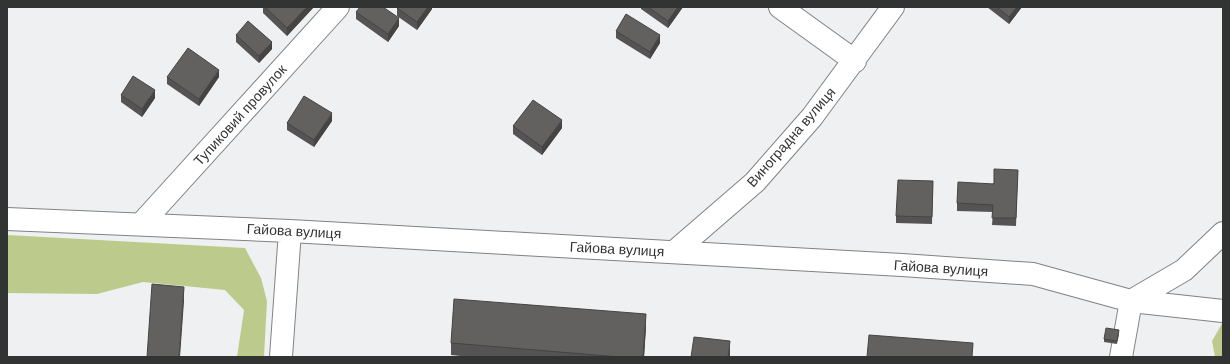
<svg xmlns="http://www.w3.org/2000/svg" width="1230" height="364" font-family="Arial,sans-serif">
	<rect width="100%" height="100%" fill="#eef0f2"/>
	<path fill="#bccb8b" d="M7,235L245,248L261,278L267,301L264,357H237L244,310L225,290L143,282L97,294L7,293Z
		M1223,322V357H1215L1212,341Z"/>
	<g fill="none" stroke-linecap="round" stroke-linejoin="round">
		<defs>
			<path id="minor" d="M780,7L855,61
				M7,219L290,231L902,265L1033,274L1131,301L1223,311
				M142,223L338,7
				M674,252L755,182L812,117L893,7
				M281,357L290,231
				M1121,357L1131,301L1184,270L1223,233"/>
		</defs>
		<use href="#minor" stroke="#808283" stroke-width="24"/>
		<use href="#minor" stroke="#fff" stroke-width="22"/>
	</g>
	<path fill="#555353" d="M263,7H313V8L287,36L263,13Z
		M432,7V9L417,30L397,16V8Z
		M641,7H683L668,28L641,9Z
		M987,7H1022L1009,24Z
		M356,12L399,26L388,42L356,19Z
		M616,31L660,43L650,59L616,38Z
		M236,35L272,49L259,63L236,42Z
		M167,77H219L199,106L167,84Z
		M121,95L155,98L142,117L121,102Z
		M332,121L314,147L287,130V123Z
		M513,126L562,128L542,155L513,134Z
		M1018,170L1016,226L992,225L993,212L957,211V203Z
		M933,181L932,224L896,223V216Z
		M646,326L644,357H470L451,355V343Z
		M1119,334L1117,344L1104,342V339Z"/>
	<path fill="#454443" d="M307,7H313V8L287,36V28Z
		M428,7H432V9L417,30V22Z
		M678,7H683L668,28V21Z
		M1017,7H1022L1009,24V17Z
		M399,18V26L388,42V34Z
		M660,35V43L650,59V52Z
		M272,42V49L259,63V56Z
		M219,70V77L199,106V99Z
		M155,90V98L142,117V109Z
		M332,113V121L314,147V140Z
		M562,120V128L542,155V147Z
		M184,287V301L180,357H179Z
		M646,314V326L644,357H643Z
		M730,341V357H728Z"/>
	<path fill="#636160" stroke="#454443" d="M265,7H307L287,28Z
		M360,7H383L399,18L388,34L356,12Z
		M398,7H428L417,22L397,8Z
		M648,7H678L668,21Z
		M997,7H1017L1009,17Z
		M626,14L660,35L650,52L616,31Z
		M248,21L272,42L259,56L236,35Z
		M188,48L219,70L199,99L167,77Z
		M133,76L155,90L142,109L121,95Z
		M304,96L332,113L314,140L287,123Z
		M533,100L562,120L542,147L513,126Z
		M994,169L1018,170L1016,218H992L993,205L957,203L958,182L994,184Z
		M898,180L933,181L932,217L896,216Z
		M152,284L184,287L179,357H147Z
		M454,299L646,314L643,357H620L451,343Z
		M1106,328L1119,330L1117,341L1104,339Z
		M869,335L973,343L972,357H867Z
		M694,337L730,341L728,357H691Z"/>
	<g text-anchor="middle" dominant-baseline="central" stroke-width="4" stroke-linejoin="round" paint-order="stroke">
		<g font-size="14" fill="#323333" stroke="#fff">
			<text transform="translate(240 115) rotate(-48)">Тупиковий провулок</text>
			<text transform="translate(791 137) rotate(-49)">Виноградна вулиця</text>
			<text transform="translate(294 231) rotate(3)">Гайова вулиця</text>
			<text transform="translate(617 249) rotate(3)">Гайова вулиця</text>
			<text transform="translate(941 268) rotate(4)">Гайова вулиця</text>
		</g>
	</g>
	<rect width="1230" height="364" fill="none" stroke="#323333" stroke-width="16"/>
</svg>
